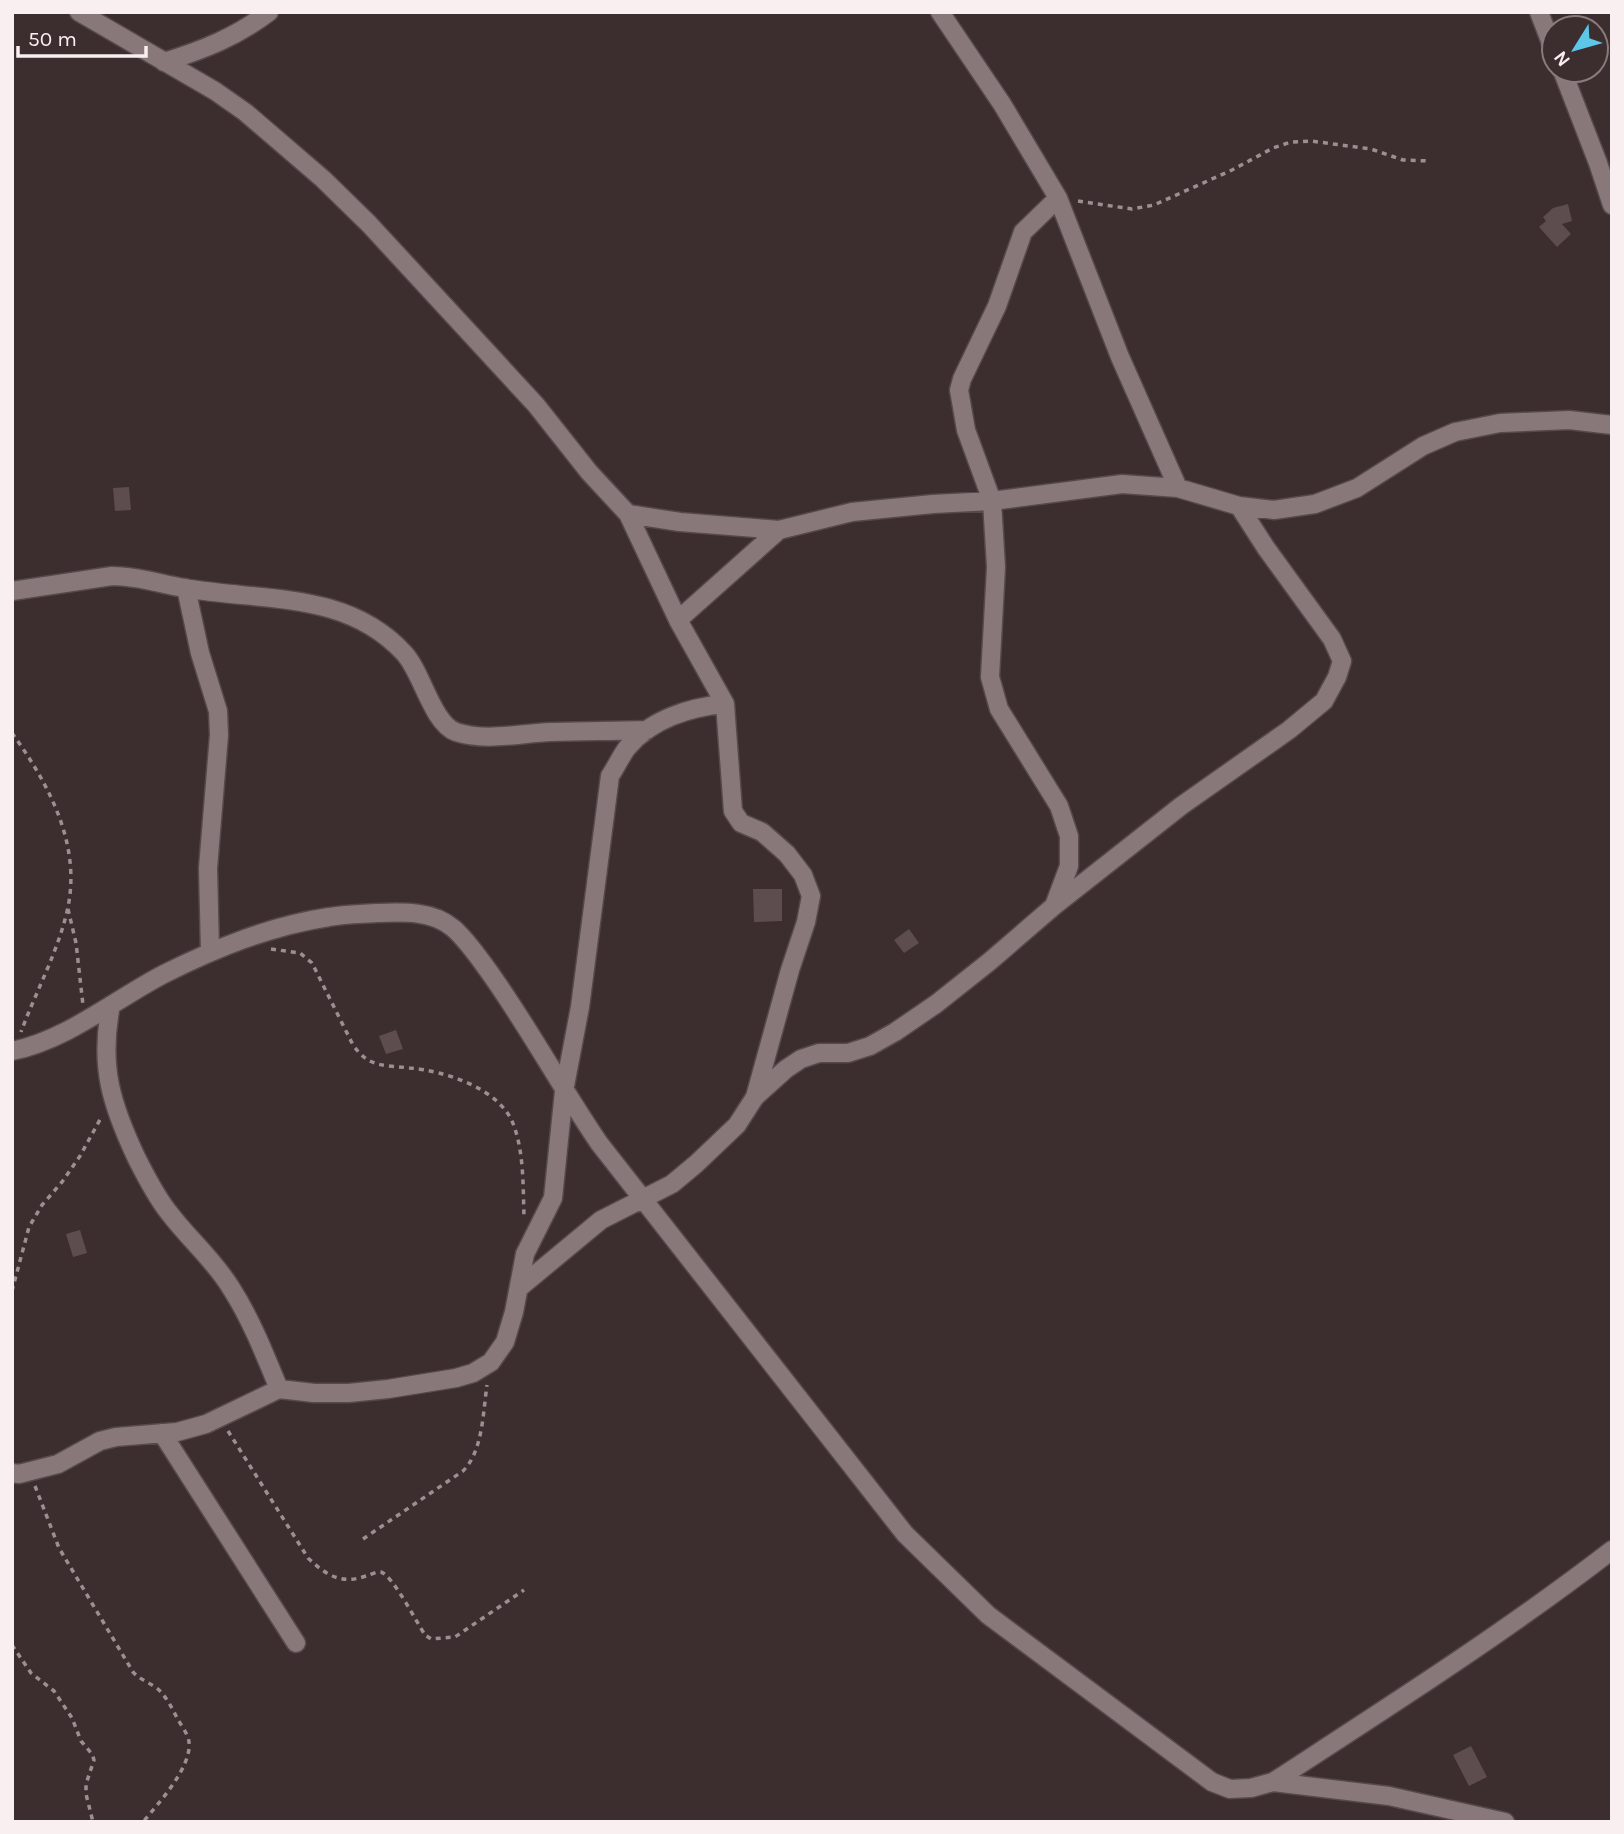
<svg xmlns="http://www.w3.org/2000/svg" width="1624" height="1834" font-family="Karla,sans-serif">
	<rect width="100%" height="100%" fill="#3c2d2f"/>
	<path fill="#5d4d4f" d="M1568,204L1572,221L1562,224L1571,234L1557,247L1539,227L1546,221L1543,217L1553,208Z
		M129,487L131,510L115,511L113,488Z
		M753,889H782V921L754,922Z
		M909,929L919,943L904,953L894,940Z
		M396,1030L403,1049L386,1054L379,1036Z
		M80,1230L87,1253L73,1257L66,1234Z
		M1471,1746L1487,1777L1469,1786L1453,1755Z"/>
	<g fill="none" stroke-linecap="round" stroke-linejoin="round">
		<defs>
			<path id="minor" d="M79,12L215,91L245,112L323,179L369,224L536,405L589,472L628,514L680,522L779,530L852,512L933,504L992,501L1122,484L1178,488L1239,506L1274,510L1315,504L1357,488L1423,446L1455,432L1500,423L1569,420L1612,425
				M940,12L1002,104L1058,198L1120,357L1178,488
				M1539,12L1554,51
				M164,62C203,50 236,37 269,12
				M1562,70L1598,163L1612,205
				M628,514L678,620L725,704L733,811L741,823L762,832L787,854L803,875L811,896L806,922L790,970L755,1097
				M186,588L200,653L218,711L219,735L208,868L210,951
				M12,591L112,576C138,576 160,584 185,588C262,602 346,590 404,653C422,672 432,723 456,732C486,742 521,733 551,732C583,731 615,731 647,730
				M678,620L779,530
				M1054,906L1069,866V836L1059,806L999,709L990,677L996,567L992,501L966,430L959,390L962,379L997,306L1023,232L1058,198
				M111,1005C99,1066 111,1104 137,1159C147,1178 156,1197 170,1214C189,1239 214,1260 231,1288C251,1319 265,1355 279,1389
				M12,1051C67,1040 114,1000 164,974C216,948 270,926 329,917C344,914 361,914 376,913C401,912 432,910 453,928C467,940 479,958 490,973C529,1028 561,1087 599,1143L905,1534L988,1615L1212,1782L1230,1789L1251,1788L1273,1782C1388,1707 1503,1634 1612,1550
				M519,1288L601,1220L672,1184L696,1164L737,1125L755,1097L786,1069L801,1059L819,1053H848L870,1046L895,1032L936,1004L989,962L1054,906L1181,806L1289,730L1324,701L1337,677L1342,661L1332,639L1266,548L1239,506
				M162,1433L296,1643
				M12,1473L19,1474L58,1464L100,1441L116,1437L177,1432L206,1424L279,1389L314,1393H349L388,1389L456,1378L473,1373L491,1362L505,1342L514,1312L525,1254L553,1198L564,1091L580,1007L610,776C616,767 621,756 627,748C651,719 690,707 725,704
				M1273,1782L1389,1796L1505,1822"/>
		</defs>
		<use href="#minor" stroke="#56494b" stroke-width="21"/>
		<path stroke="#9c8f91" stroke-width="3.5" stroke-dasharray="5 5" stroke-linecap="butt" d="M1078,201L1132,209L1154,205L1232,170L1273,148L1291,142L1311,141L1371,149L1403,160L1430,161
			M12,733C48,783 81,843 68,907C59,950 36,991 21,1032
			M68,909L76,943L83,1005
			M271,949L300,953L312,963L353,1045C369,1068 384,1065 410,1068C444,1071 501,1088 514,1126C524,1154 523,1187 524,1217
			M12,1291L29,1227L42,1205L62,1182L80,1156L102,1116
			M228,1431L308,1558C326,1575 341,1585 366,1576C370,1575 377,1571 381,1572C393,1576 417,1623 425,1635L431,1639L455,1637L524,1590
			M35,1486L59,1548L133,1672C140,1680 151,1683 159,1690C167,1698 172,1708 177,1718C181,1725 188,1734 189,1742C192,1767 158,1804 143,1822
			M363,1539L463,1471C483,1451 483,1412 487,1385
			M12,1645L31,1673L54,1691L72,1718L81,1741L92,1754L94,1760L86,1784V1794L93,1822"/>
		<use href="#minor" stroke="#89787a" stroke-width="18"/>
	</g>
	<rect width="1624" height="1834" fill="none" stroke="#f9eff0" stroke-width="28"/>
	<g transform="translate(1575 49) rotate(233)"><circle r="33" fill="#3c2d2f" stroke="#887b7c" stroke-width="2"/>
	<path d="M0-5L12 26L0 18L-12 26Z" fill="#5cc7e7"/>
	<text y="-10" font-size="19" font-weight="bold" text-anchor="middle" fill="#f9eff0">N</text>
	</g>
	<path d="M18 46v10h128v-10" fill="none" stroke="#f9eff0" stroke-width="3.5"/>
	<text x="28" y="46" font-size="21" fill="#f9eff0" stroke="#3c2d2f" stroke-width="5" paint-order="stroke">50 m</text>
</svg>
